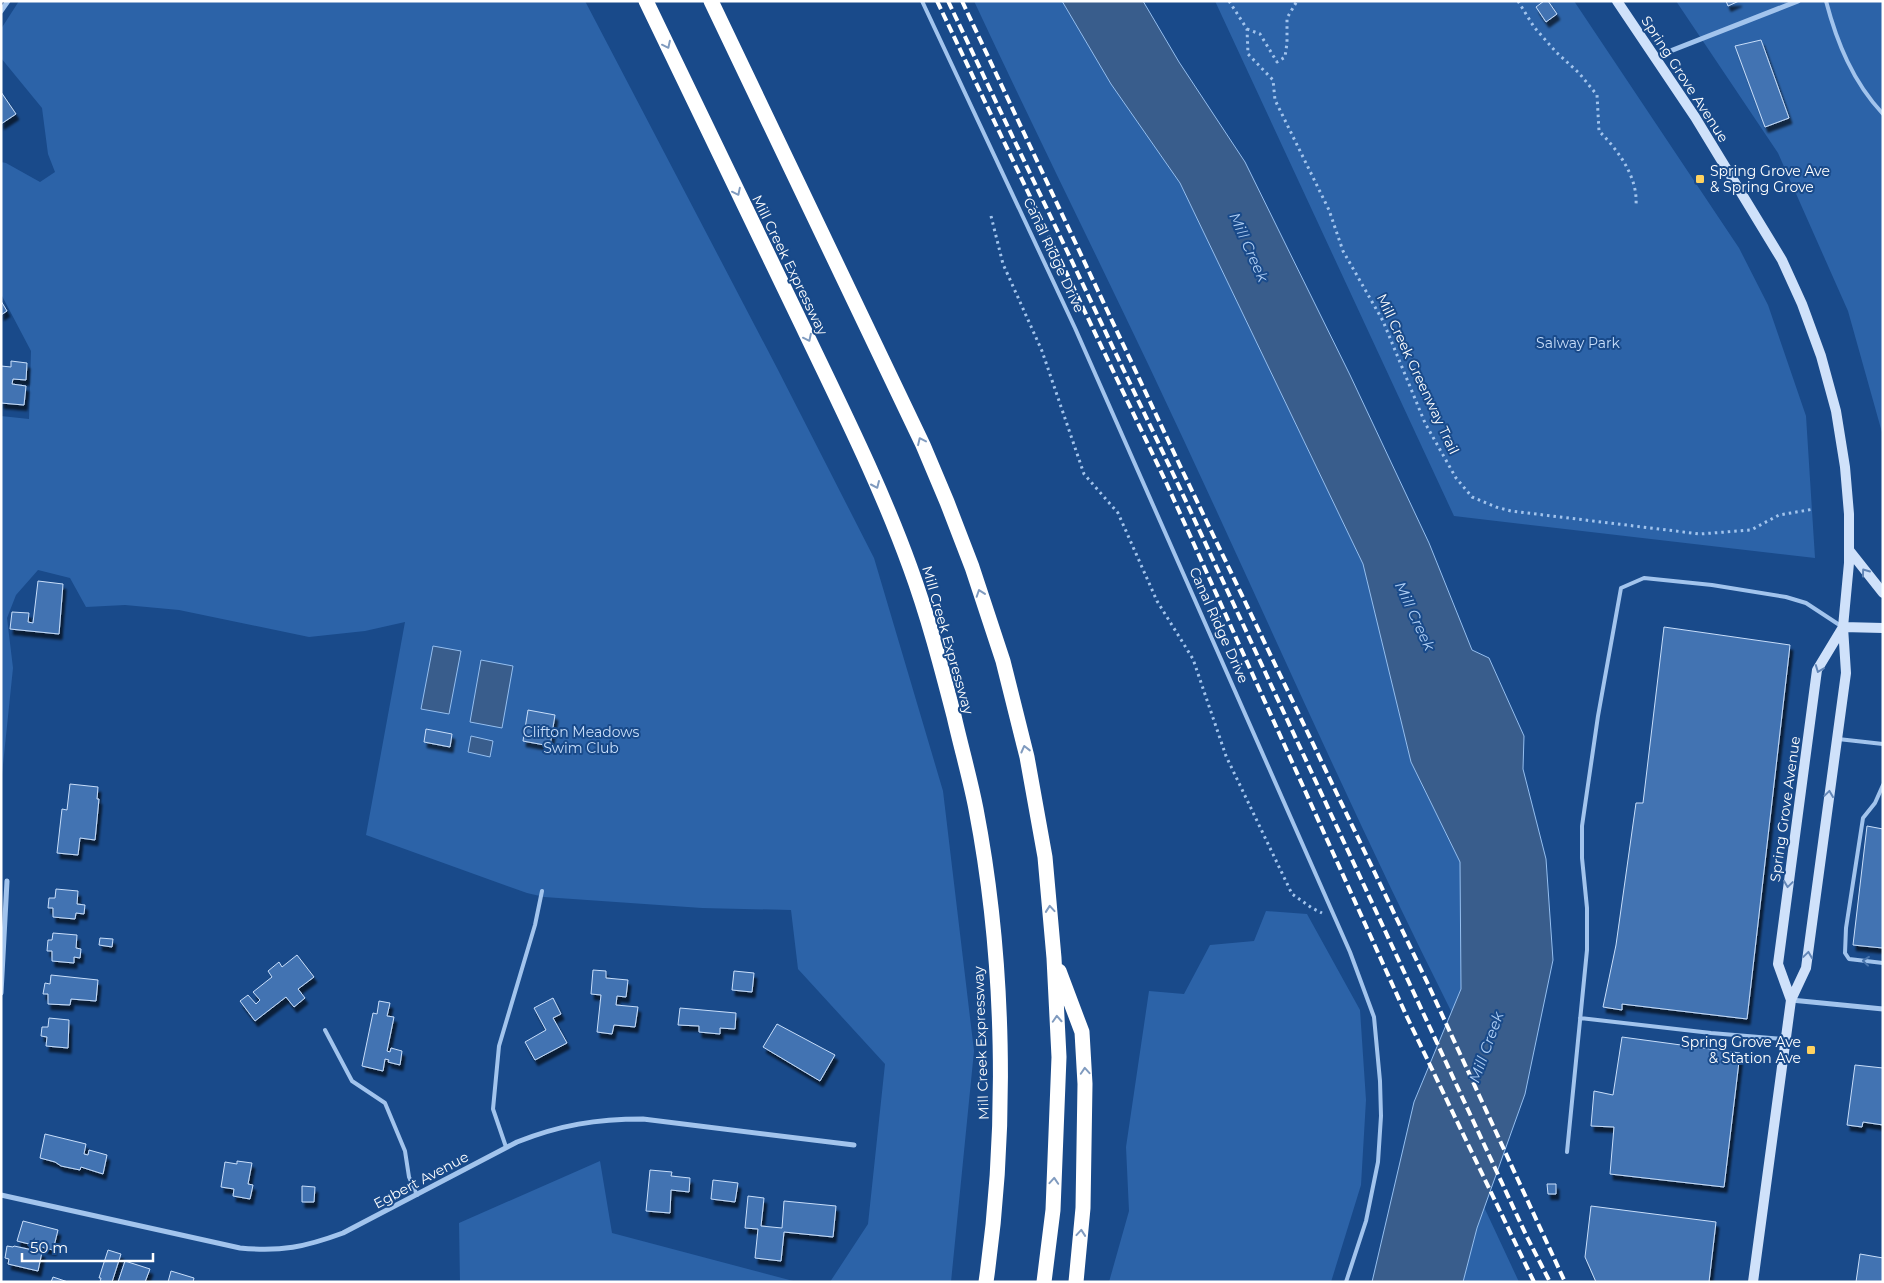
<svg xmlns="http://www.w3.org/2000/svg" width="1884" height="1283" font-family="Montserrat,sans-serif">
	<defs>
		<filter id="shadow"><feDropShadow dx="3" dy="5.5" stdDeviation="1" flood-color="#0009"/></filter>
	</defs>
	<rect width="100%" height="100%" fill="#194a8a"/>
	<path fill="#2c63a8" d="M19,1H585L777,368L874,558L943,791L974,1051L951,1282H830L868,1224L885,1064L798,969L791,910L702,908L544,897L527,893L366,835L405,622L365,631L309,637L179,610L125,605L86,607L70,578L38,570L16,595L7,618L13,668L1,784V416L29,419L31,351L1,294V162L6,163L40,182L55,172L48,154L42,108L1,58V29Z
		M974,1H1062L1111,84L1180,183L1363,564L1411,762L1460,862L1461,989L1452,1013C1345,800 1251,581 1149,366C1091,244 1031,123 974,1Z
		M1215,1H1574L1739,248L1768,305L1806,416L1815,558L1454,516Z
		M1676,1H1883V436L1848,311L1778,153Z
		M1266,911L1307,914L1360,1010L1366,1100L1361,1185L1331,1282H1109L1129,1211L1126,1147L1149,991L1184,994L1210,945L1254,941Z
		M600,1161L612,1233L797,1282H460L459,1223Z
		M1484,1207L1519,1282H1463L1477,1228Z"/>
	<path fill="#395d8c" stroke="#95bff0" d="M1062,1H1143L1179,62L1245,162L1350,375L1429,543L1472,650L1489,658L1524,736L1523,769L1546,859L1553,960L1525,1094L1477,1228L1463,1282H1372L1414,1102L1461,989L1460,862L1411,762L1363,564L1180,183L1111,84Z
		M433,646L461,651L449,714L421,709Z
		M481,660L513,666L502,728L470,722Z
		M471,736L493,741L490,757L468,752Z"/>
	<path fill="#4273b2" stroke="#c8defa" filter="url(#shadow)" d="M1544,1H1548L1557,14L1546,22L1536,7Z
		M1726,1H1739L1728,6Z
		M1761,40L1789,118L1765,127L1735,46Z
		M1,92L16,114L1,124Z
		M1,301L7,311L1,315Z
		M11,361L27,363L26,380L13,379L12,384L26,386L24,405L1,403V366L11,367Z
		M38,581L63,584L59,634L10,629L12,612L29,613L28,622L33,623Z
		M1664,627L1790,645L1747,1019L1622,1004V1010L1603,1007L1616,945L1636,803H1643Z
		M528,710L555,715L550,746L523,741Z
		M426,729L452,734L450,747L424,742Z
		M70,784L98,787L97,799H99L95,840L80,838L78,855L57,853L62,809L67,810Z
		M1867,826L1883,829V948L1853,945Z
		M56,889L78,891L77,904L85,905L84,914L76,913L75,919L53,917V908H48L49,898H55Z
		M53,933L77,935L76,948L81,949L80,958L74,957V963L52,961V951H47L48,940H52Z
		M100,938L113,939L112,947L99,945Z
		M297,955L314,977L298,989L305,998L294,1007L286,997L255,1021L240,1001L248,995L256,1004L260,1000L253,992L272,977L268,971L279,962L282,967Z
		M593,970L606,971V978L628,980L626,997L617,996L616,1005L638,1007L635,1027L614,1025L612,1034L597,1032L601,995L591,994Z
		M734,971L754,973L752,992L732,990Z
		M51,975L98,980L96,1001L71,999L70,1005L48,1004V994H43L45,983L50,984Z
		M553,998L561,1014L553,1018L567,1043L535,1060L525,1042L546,1030L534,1008Z
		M379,1001L390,1003L387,1016L394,1017L387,1051L390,1052L391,1048L402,1051L400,1065L388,1062L389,1060L385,1059L383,1071L362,1066L373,1013L377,1014Z
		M680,1008L736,1013L735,1029L720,1028V1034L699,1032V1026L678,1025Z
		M49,1018L69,1020L68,1048L46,1046L47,1037L41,1036L42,1027H48Z
		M777,1024L835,1055L820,1081L763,1047Z
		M1622,1037L1740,1053L1724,1187L1610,1174L1614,1127L1591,1126L1594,1091L1613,1095Z
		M1855,1065L1883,1068V1125L1863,1122L1862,1127L1847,1125Z
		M45,1134L86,1144L84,1154L88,1155L89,1150L107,1155L103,1174L81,1167L80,1170L61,1166L55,1162L40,1158Z
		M237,1161L252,1163L248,1184L253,1185L250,1199L233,1196L234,1189L221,1187L225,1162L237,1164Z
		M650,1170L672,1172L671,1176L690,1178L689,1192L671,1190L670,1213L646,1211Z
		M713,1180L738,1183L735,1202L711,1199Z
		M1547,1184H1556V1194H1548Z
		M302,1186L315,1187L314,1202H302Z
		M748,1196L764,1198L761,1226L782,1228L784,1201L836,1206L833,1237L784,1232L781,1261L755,1258L758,1229L745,1228Z
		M1591,1206L1716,1222L1709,1282H1596L1585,1257Z
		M23,1221L58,1230L53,1250L17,1241Z
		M7,1246L13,1247L14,1246L42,1252L38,1271L8,1264L9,1259L5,1258Z
		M108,1250L121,1254L112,1282H100L101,1278H99Z
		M1860,1254L1883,1258V1282H1856Z
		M125,1261L150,1269L145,1282H118Z
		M171,1271L194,1278L193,1282H168Z
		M53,1277L68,1282H51Z"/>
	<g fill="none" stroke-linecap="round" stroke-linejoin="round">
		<path stroke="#a2c4ed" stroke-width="3" stroke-dasharray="2.5 4" stroke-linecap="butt" d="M1229,1L1247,29L1248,54L1273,80L1275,100L1329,210L1343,251L1383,321L1425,423L1456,478L1472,497L1496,507L1511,511L1700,534L1751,530L1779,515L1814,509
			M1518,1L1534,27L1556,52L1579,73L1597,95L1599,131C1618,150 1638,177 1636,205
			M1247,29L1260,34L1277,62L1285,57L1287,43V18L1297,1
			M991,216L1003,264L1042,351L1084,474L1118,513L1157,601L1193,659L1226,756L1292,894L1312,908L1322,913"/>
		<path stroke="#a2c4ed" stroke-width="4" d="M922,1L1075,328L1350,952L1374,1017L1380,1081L1381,1116L1378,1162L1366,1221L1346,1282
			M1826,1C1837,43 1853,82 1883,114
			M1838,739L1883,744
			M1883,785L1875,803L1863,818L1846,928L1845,953L1849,959L1883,963
			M1580,1018L1711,1033L1784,1039
			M325,1030L352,1081L385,1103L405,1151L409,1177L417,1195
			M506,1147L493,1109L499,1046L535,925L542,891
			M1567,1152L1587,950V908L1582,858V826L1598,716L1621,588L1644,578L1712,585L1786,597L1806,603L1841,626"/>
		<path stroke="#a2c4ed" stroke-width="5" d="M1,11L8,1
			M1655,57L1798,1
			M1,993L7,881
			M1791,1000L1883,1009
			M1,1195L240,1248C281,1252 305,1247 343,1233L517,1142C560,1125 596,1119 643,1119L854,1145"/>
		<path stroke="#cfe1fa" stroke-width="10" d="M1617,1L1695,117L1782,260L1802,304L1821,356L1836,411L1845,467L1849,514V563L1843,627L1846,673L1806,968L1791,1000L1753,1282
			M1849,550L1883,593
			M1843,627L1883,628
			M1791,1000L1778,964L1817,670L1843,627"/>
		<path stroke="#fff" stroke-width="15" d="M646,1C698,109 750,217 802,325C840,405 880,484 910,567C928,616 941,666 954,716C961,747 970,778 976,809C1005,960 1008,1129 986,1282
			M711,1L923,445L947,502L972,567L1003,661L1027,757L1045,857L1054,958L1059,1057L1053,1210L1044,1282
			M1059,971L1082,1032L1085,1084L1083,1208L1076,1282"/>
		<path stroke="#fff" stroke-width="4" stroke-dasharray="9 4" stroke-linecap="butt" d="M937,1L1165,480L1407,1017L1534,1282
			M948,1L1177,482L1527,1237L1550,1282
			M962,1L1183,472L1427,982L1565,1282"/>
	</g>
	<defs><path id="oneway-chevron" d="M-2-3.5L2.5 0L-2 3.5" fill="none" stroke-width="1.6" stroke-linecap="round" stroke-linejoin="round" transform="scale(1.25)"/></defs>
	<g stroke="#809bbf">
		<use href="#oneway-chevron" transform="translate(667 45) rotate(64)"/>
		<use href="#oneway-chevron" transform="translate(737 192) rotate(64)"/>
		<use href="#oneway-chevron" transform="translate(808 338) rotate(64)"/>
		<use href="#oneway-chevron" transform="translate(921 441) rotate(-115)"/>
		<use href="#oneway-chevron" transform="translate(876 485) rotate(66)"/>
		<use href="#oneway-chevron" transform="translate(980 593) rotate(-109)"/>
		<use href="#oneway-chevron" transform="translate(1025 749) rotate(-104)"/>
		<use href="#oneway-chevron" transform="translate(1050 909) rotate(-95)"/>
		<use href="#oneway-chevron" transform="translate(1057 1019) rotate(-93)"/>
		<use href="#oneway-chevron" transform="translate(1085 1071) rotate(-94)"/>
		<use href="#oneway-chevron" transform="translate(1054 1181) rotate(-86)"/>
		<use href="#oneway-chevron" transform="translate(1081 1233) rotate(-85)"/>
	</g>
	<g stroke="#6286b7">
		<use href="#oneway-chevron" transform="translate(1865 572) rotate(-126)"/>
		<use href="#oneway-chevron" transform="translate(1819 669) rotate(111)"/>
		<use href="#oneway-chevron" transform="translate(1829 794) rotate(-82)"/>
		<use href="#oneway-chevron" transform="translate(1788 884) rotate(98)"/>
		<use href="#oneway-chevron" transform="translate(1808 955) rotate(-82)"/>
	</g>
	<use stroke="#4975ad" href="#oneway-chevron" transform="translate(1866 961) rotate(-174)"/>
	<g fill="#ffd25f" stroke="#194a8a" stroke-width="2">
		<rect x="1695" y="174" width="10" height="10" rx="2.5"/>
		<rect x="1806" y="1045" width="10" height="10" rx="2.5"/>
	</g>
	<g text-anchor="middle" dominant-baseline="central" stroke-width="4" stroke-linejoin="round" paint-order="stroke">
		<g font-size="14" fill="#fff" stroke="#194a8a">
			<text transform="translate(1685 79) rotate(57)">Spring Grove Avenue</text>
			<text transform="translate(1054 255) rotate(65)">Canal Ridge Drive</text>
			<text transform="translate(790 265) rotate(64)">Mill Creek Expressway</text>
			<text transform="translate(1418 374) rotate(65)">Mill Creek Greenway Trail</text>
			<text transform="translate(1219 625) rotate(66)">Canal Ridge Drive</text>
			<text transform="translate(948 640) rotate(74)">Mill Creek Expressway</text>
			<text transform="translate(1785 809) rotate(-82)">Spring Grove Avenue</text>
			<text transform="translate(981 1043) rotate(-92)">Mill Creek Expressway</text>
			<text transform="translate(421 1180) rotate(-28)">Egbert Avenue</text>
		</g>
		<g font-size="14" fill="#fff" stroke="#194a8a" text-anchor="start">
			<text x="1710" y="171">Spring Grove Ave<tspan x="1710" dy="16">&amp; Spring Grove</tspan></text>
			<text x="1801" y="1042" text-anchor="end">Spring Grove Ave<tspan x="1801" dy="16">&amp; Station Ave</tspan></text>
		</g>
		<g font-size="14" fill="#c8defa" stroke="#194a8a">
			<text x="1578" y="343">Salway Park</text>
			<text x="581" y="732">Clifton Meadows<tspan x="581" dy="16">Swim Club</tspan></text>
		</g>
		<g font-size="15" font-style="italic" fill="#aecef5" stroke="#194a8a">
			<text transform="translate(1249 247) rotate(66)">Mill Creek</text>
			<text transform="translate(1415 616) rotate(65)">Mill Creek</text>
			<text transform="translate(1486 1047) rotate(-70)">Mill Creek</text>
		</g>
	</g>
	<rect width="1884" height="1283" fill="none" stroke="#ffffff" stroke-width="5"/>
	<path d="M22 1253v8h131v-8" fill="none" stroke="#ffffff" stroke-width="2.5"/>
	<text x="30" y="1253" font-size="15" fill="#ffffff" stroke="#194a8a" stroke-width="4" paint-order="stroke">50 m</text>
</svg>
